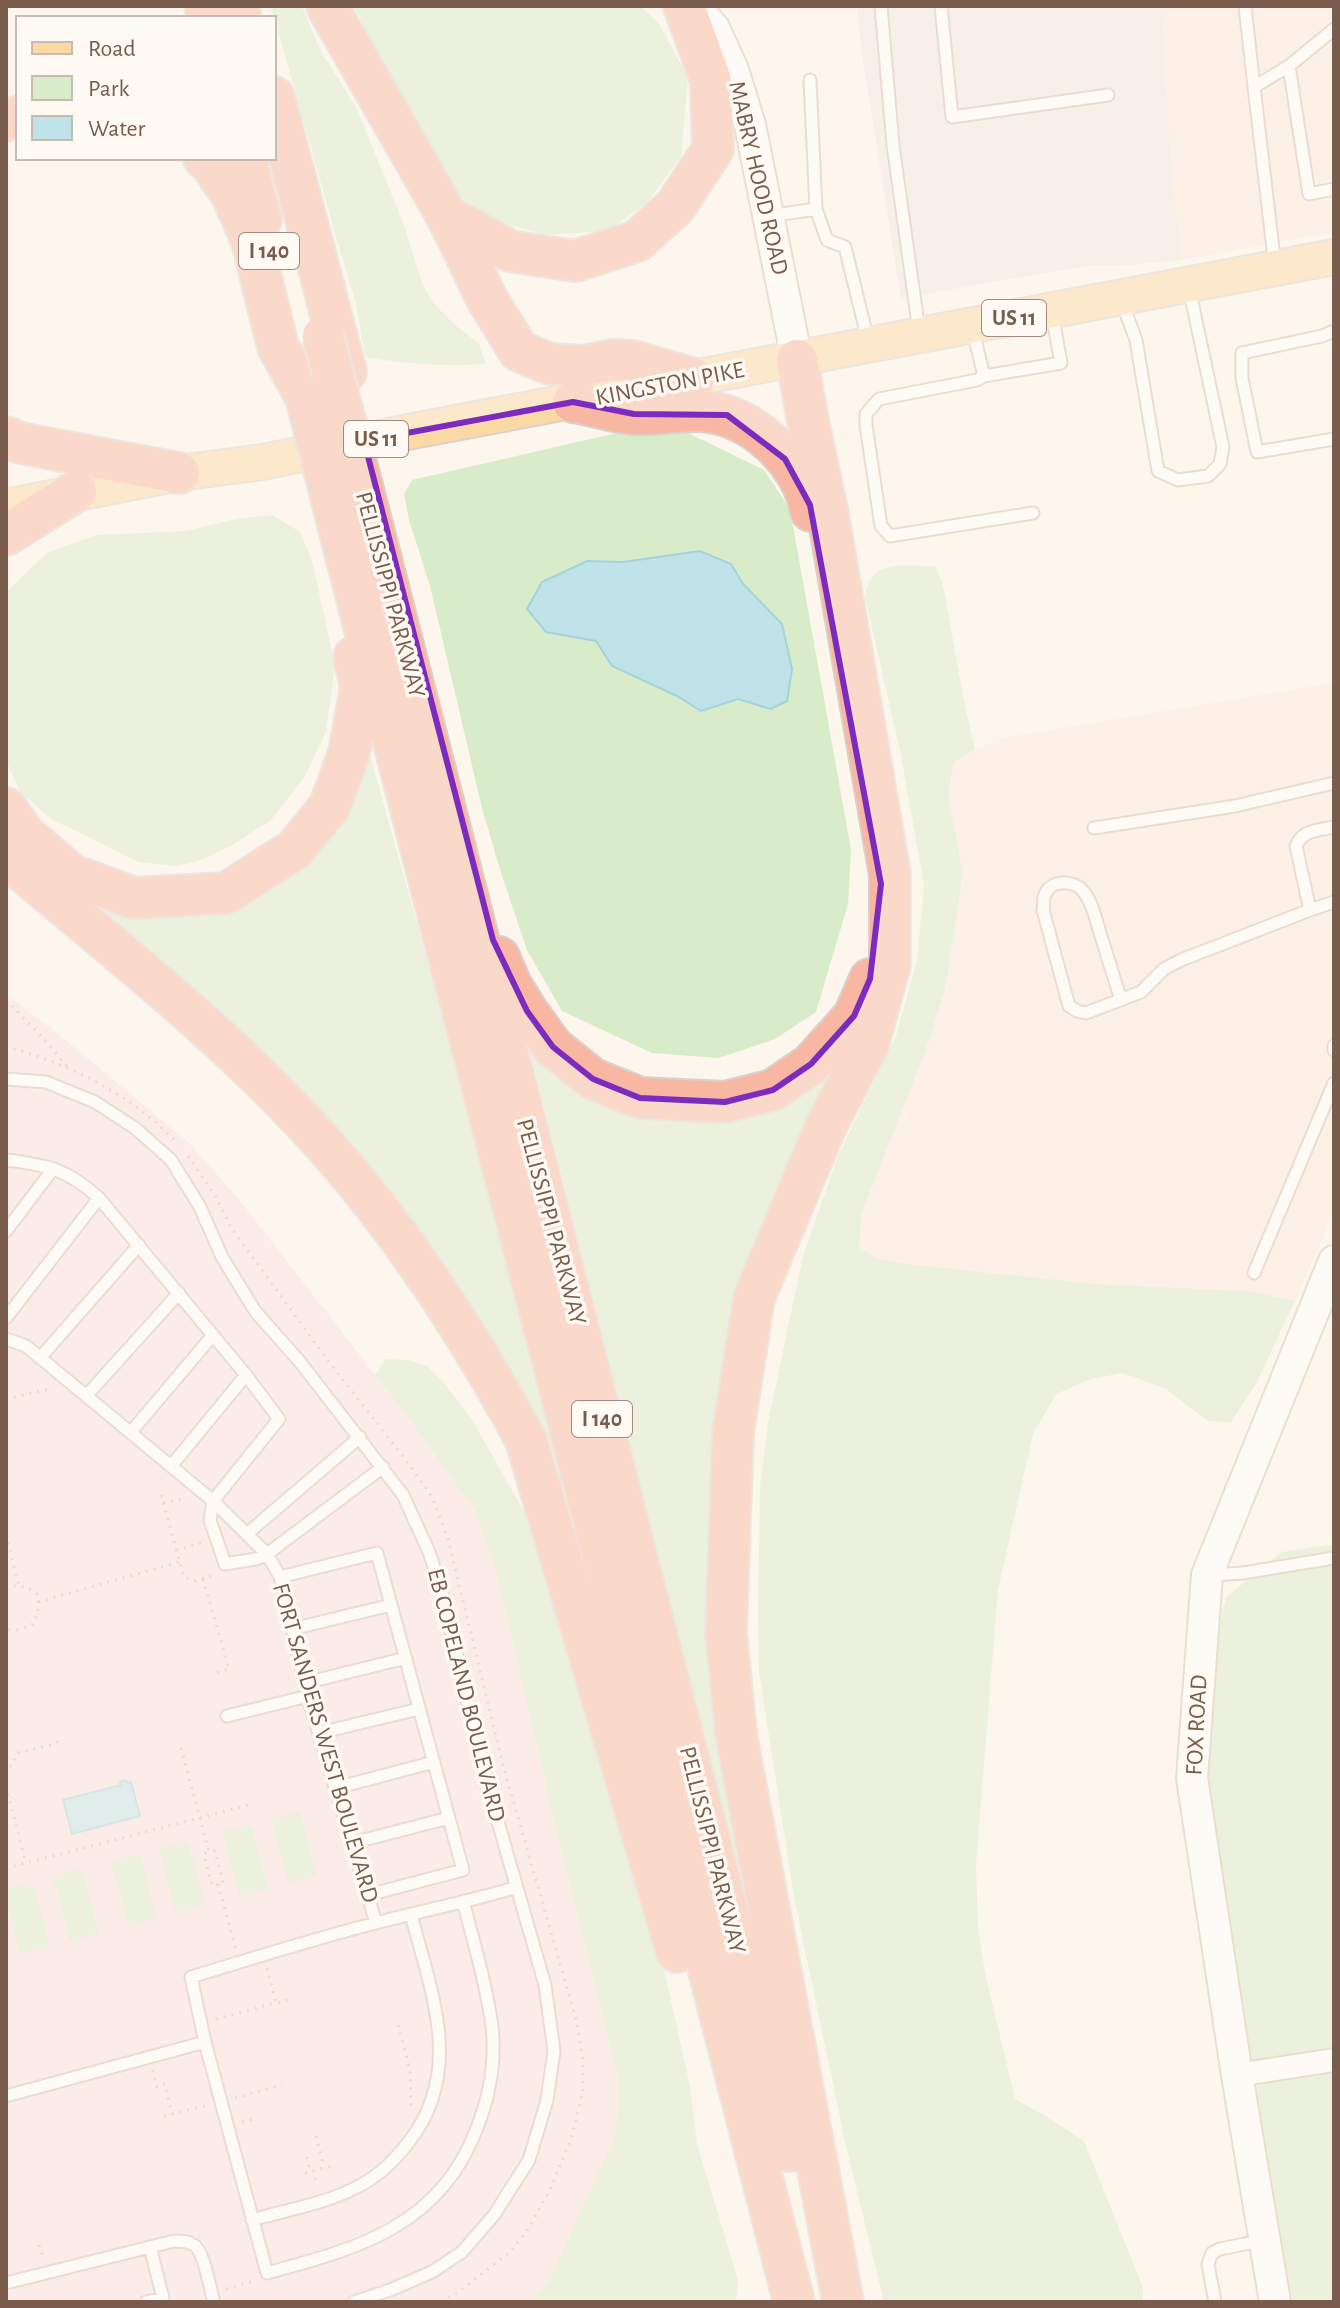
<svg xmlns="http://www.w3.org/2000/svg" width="1340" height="2308" font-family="'Alegreya Sans',sans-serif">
	<rect width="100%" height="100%" fill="#fdf6ec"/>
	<path fill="#fde8e0" d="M1161,6H1334V232L1182,260L1171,163Z
		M1334,683V1211L1295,1301L1249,1291L1095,1284L899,1263L879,1259L859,1248L861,1215L958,902L963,874L948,793L954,762L975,749L1008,737Z"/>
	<path fill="#efe9e4" d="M857,6H1161L1171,163L1182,260L1120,266H1088L901,298L861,49Z"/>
	<path fill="#fbdfe3" d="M6,994L62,1037L189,1143L237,1197L335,1323L415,1427L474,1510L496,1570L554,1820L619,2082L615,2136L548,2282L528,2302H6Z"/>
	<path fill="#d8ecc9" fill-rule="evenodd" d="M271,6H302L320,50L357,109L404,225L422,283L434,304L454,324L479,344L486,364C444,367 406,364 365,357L356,303L334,230Z
		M354,6H640L658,22L688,77L681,157L646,204L607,231L546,235L485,218L435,173Z
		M651,425L682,430L764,470L790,509L851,850L848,904L816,1012L775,1039L719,1058L652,1053L562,1011L527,950L499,866L482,808L430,586L409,520L404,494L412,480ZM700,551L731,564L743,584L771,709L738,699L701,711L677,696L612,666L596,641L546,632L527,609L587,561L623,562Z
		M272,515L300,532L312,560L335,666L326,732L305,776L271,820L231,846L198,861L176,866L139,862L51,819L21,793L6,761V592L48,552L97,535L186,531L236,519Z
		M935,566L943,585L965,706L975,749L954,762L948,793L963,874L945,990L926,1049L861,1215L859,1248L879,1259L899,1263L1095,1284L1249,1291L1295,1301L1257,1382L1231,1422L1208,1421L1166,1389L1123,1373L1091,1379L1056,1394L1033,1434L998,1590L976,1865L978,1926L985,1973L1015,2099L1049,2118L1084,2141L1143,2288V2302H884L845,2142L794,1897L759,1672L758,1608L760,1486L768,1422L803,1256L838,1156L896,1036L917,960L924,885L901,756L865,597C871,557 903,567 935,566Z
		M366,741L570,1472L553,1476L407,1225L39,873L239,890Z
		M528,1042L589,1091L822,1079L831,1084L727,1451L763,1953L747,1907Z
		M386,1359L408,1360L427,1366L444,1383L472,1420L526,1515L581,1666L663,1965L690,2086L697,2144L738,2280L736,2302H528L548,2282L615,2136L619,2082L554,1820L496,1570L474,1510L415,1427L375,1375Z
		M1334,1544V2302H1290L1210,1821L1207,1761L1217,1638L1226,1597L1282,1552Z
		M300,1812L317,1875L288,1883L271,1820Z
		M251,1825L268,1888L239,1896L222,1832Z
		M188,1841L205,1904L176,1912L159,1849Z
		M140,1854L157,1918L128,1925L111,1862Z
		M82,1869L99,1933L70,1941L53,1877Z
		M33,1883L50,1946L20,1954L6,1900V1890Z"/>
	<path fill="#bfe3e8" stroke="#a5d3da" stroke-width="2" d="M700,551L731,564L743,584L782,624L792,669L787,701L771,709L738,699L701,711L677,696L612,666L596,641L546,632L527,609L542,582L587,561L623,562Z
		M126,1780L127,1783L131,1782L140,1816L72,1834L63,1800L121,1785L120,1782Z"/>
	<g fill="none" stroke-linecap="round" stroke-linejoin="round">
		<defs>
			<path id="lane" d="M881,6L893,145L919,331
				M941,6L952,117L1108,95
				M1245,6L1254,87
				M1289,66L1334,29
				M816,209L827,240L845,247L868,340
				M769,216L816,209L810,80
				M1275,266L1254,87L1289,66L1309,194L1334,189
				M1122,302L1136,340L1158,471L1178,480L1208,476L1220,464L1223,447L1189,288
				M972,327L984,376L1061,363L1052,313
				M1334,331L1322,336L1242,353V378L1257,452L1334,439
				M984,376L977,380L879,399L866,414V425L881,526L890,536L1033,513
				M1334,827C1319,830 1302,830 1296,846L1310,910L1334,902
				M1094,828L1235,806L1334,783
				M1121,1000C1114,978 1107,956 1100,933C1096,920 1093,904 1084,892C1074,879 1049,879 1044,897C1043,901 1044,906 1043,910L1069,1006L1077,1011L1086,1013L1141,992L1164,969L1181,960L1310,910
				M1334,1046V1050
				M6,1079L46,1082L95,1102L135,1128L171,1160L200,1207L222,1257L255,1311L300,1362L403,1495L429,1552L446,1605L461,1676L496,1815L545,1985L554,2051L547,2100L529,2160L494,2215L462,2252L432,2272L390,2290L354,2302
				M6,1160C48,1165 67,1169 99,1198L246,1375L279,1419L213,1501L267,1554L383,1467
				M6,1231L53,1169
				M1254,1273L1334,1083
				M6,1318L99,1198
				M6,1339L26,1346L213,1501L210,1520L225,1564L256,1559L267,1554L280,1577L309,1701L376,1923
				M40,1358L139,1245
				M87,1395L179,1293
				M131,1432L213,1335
				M172,1465L246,1375
				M248,1533L360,1437
				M1212,1575L1243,1573L1334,1558
				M280,1577L377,1553L463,1870L368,1895
				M292,1629L391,1605
				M305,1683L406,1658
				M227,1716L308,1696
				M319,1733L419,1709
				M336,1788L434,1762
				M352,1843L449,1818
				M463,1901C474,1943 486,1984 492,2026C496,2062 490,2095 477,2128C440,2226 360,2248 267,2273L205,2042L191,1977C254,1958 316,1938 380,1922C425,1910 472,1901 517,1887
				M6,2096L205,2042
				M252,2220C286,2210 325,2204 357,2187C378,2177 394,2161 408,2143C465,2071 431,1993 411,1914
				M6,2283L174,2241C181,2241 188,2241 194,2245C204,2251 210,2289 214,2302
				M146,2302L163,2298L150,2247
				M1215,2302L1208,2264L1212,2253L1220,2249L1264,2240"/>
			<path id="street" d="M1237,2075L1334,2060"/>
			<path id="secondary" d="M695,6L714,28L733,70L750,125L797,360
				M1275,2302L1237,2075L1192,1778L1207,1575L1334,1261"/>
			<path id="primary" d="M6,507L179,473L263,462L418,430L1334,257"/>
			<path id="highway" d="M205,6L209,18
				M238,6L241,18
				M327,6L447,216L488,301L519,351L550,364L583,366L613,360L632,361L694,379
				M274,97L346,372
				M6,121L18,116
				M204,158L210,163L232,195L252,241L278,347L306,397
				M245,158L261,220
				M447,216L510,251L575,261L637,241L675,207L713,149L711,80L684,6
				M797,360L807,416L828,515L890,875V964L868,1045L825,1128L754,1298L733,1433L726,1632L736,1734L843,2302
				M573,402C593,405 614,412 633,414C655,416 678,410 701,411C751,413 803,462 811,511
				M6,437L20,443L179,473
				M6,535L76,491
				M375,536L789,2151
				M343,544L794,2302
				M6,808L24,834L72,875L134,898L226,893L294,850L330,806L349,753L361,688L354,657
				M6,854L12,862C108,944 210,1023 297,1115C389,1211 463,1323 526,1440L677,1952
				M499,957L511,985L527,1011L553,1047L593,1079L640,1098L725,1102L773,1090L811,1064L854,1016L870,979"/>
		</defs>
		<use href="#lane" stroke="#d1beb0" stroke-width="15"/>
		<use href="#street" stroke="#d1beb0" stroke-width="26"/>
		<use href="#secondary" stroke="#d6c0b0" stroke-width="34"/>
		<use href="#primary" stroke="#dad1cd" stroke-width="38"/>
		<use href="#highway" stroke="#dad1cd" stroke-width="44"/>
		<path stroke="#d9b8a5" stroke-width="3" stroke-dasharray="2 6" stroke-linecap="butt" d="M6,1000L44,1039L68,1068
			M6,1047C67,1062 136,1097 178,1144
			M188,1156L215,1195L232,1229L329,1362L405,1459L432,1497L448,1539L503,1765L577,2023L583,2058V2091L572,2136L550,2190L527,2231L510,2252L456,2294L440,2302
			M6,1399L50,1389
			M161,1495L184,1577L195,1581L211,1576
			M163,1503L182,1499
			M6,1535L19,1586
			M176,1550L201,1543
			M203,1579L229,1669L212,1674
			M6,1588C17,1583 28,1587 37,1594C40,1604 38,1615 33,1624L19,1630H6
			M38,1602L179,1562
			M181,1748L209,1852L215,1851L223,1883L212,1886L204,1854L209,1852
			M6,1774L18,1753L54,1744L63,1739
			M6,1786L26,1863
			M6,1868L253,1804
			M218,1884L236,1950
			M267,1968L276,2003
			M216,2019L291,1999
			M398,2025L410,2070L411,2109
			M153,2070L157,2087L165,2084L172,2114
			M235,2098L282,2085
			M164,2116L209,2105
			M242,2122L257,2118
			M316,2136L324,2167
			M307,2157L310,2171
			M313,2170L317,2186
			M305,2173L331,2166
			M39,2245L43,2257
			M226,2289L254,2281"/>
		<use href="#lane" stroke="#fff" stroke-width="11"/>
		<use href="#street" stroke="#fff" stroke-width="22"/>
		<use href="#secondary" stroke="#fff" stroke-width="30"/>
		<use href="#primary" stroke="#fbd9a5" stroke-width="34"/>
		<use href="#highway" stroke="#f7b7a3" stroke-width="40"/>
		<defs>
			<path id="highway-bridge" d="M323,336L375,536
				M306,397L343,544"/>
		</defs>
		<use href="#highway-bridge" stroke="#dad1cd" stroke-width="44" stroke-linecap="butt"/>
		<use href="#highway-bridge" stroke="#f7b7a3" stroke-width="40"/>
	</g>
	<path d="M0 0H1340V2308H0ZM573,402L634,414L727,415L785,459L810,505L881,884L870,979L854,1016L811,1064L773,1090L725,1102L640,1098L593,1079L553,1047L527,1011L493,940L364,441Z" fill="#fdf6ec" fill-opacity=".55" fill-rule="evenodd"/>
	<path fill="none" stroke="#7b2cbf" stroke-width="6" stroke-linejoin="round" d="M573,402L634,414L727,415L785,459L810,505L881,884L870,979L854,1016L811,1064L773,1090L725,1102L640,1098L593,1079L553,1047L527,1011L493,940L364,441Z"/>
	<g text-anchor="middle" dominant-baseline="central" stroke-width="7" stroke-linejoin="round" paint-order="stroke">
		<g fill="#fffaf3" stroke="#a28b7f" stroke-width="2">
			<rect x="239" y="233" width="60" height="36" rx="6"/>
			<rect x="982" y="300" width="64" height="36" rx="6"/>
			<rect x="344" y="421" width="64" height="36" rx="6"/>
			<rect x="572" y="1401" width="60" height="36" rx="6"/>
		</g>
		<g font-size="22" font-weight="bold" fill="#7a5c4d">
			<text x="269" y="251">I 140</text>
			<text x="1014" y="318">US 11</text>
			<text x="376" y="439">US 11</text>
			<text x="602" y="1419">I 140</text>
		</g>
		<g font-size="24" fill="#7a5c4d" stroke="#fffaf3">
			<text transform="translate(758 178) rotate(77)">MABRY HOOD ROAD</text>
			<text transform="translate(670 384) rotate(-11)">KINGSTON PIKE</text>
			<text transform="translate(390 595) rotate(75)">PELLISSIPPI PARKWAY</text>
			<text transform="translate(551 1222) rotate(75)">PELLISSIPPI PARKWAY</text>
			<text transform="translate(466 1695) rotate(76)">EB COPELAND BOULEVARD</text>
			<text transform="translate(1197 1725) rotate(-87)">FOX ROAD</text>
			<text transform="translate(325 1743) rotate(74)">FORT SANDERS WEST BOULEVARD</text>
			<text transform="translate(712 1850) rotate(76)">PELLISSIPPI PARKWAY</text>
		</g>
	</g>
	<rect width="1340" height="2308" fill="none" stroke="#7a5c4d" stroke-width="16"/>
	<rect x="16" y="16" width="260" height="144" fill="#fffaf3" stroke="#cabbb1" stroke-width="2"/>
	<rect x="32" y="42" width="40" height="12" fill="#fbd9a5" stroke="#cabbb1" stroke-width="2"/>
	<text x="88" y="56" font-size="24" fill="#7a5c4d">Road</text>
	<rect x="32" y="76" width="40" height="24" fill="#d8ecc9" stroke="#cabbb1" stroke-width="2"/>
	<text x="88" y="96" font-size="24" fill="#7a5c4d">Park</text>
	<rect x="32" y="116" width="40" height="24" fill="#bfe3e8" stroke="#cabbb1" stroke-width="2"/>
	<text x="88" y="136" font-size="24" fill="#7a5c4d">Water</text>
</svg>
